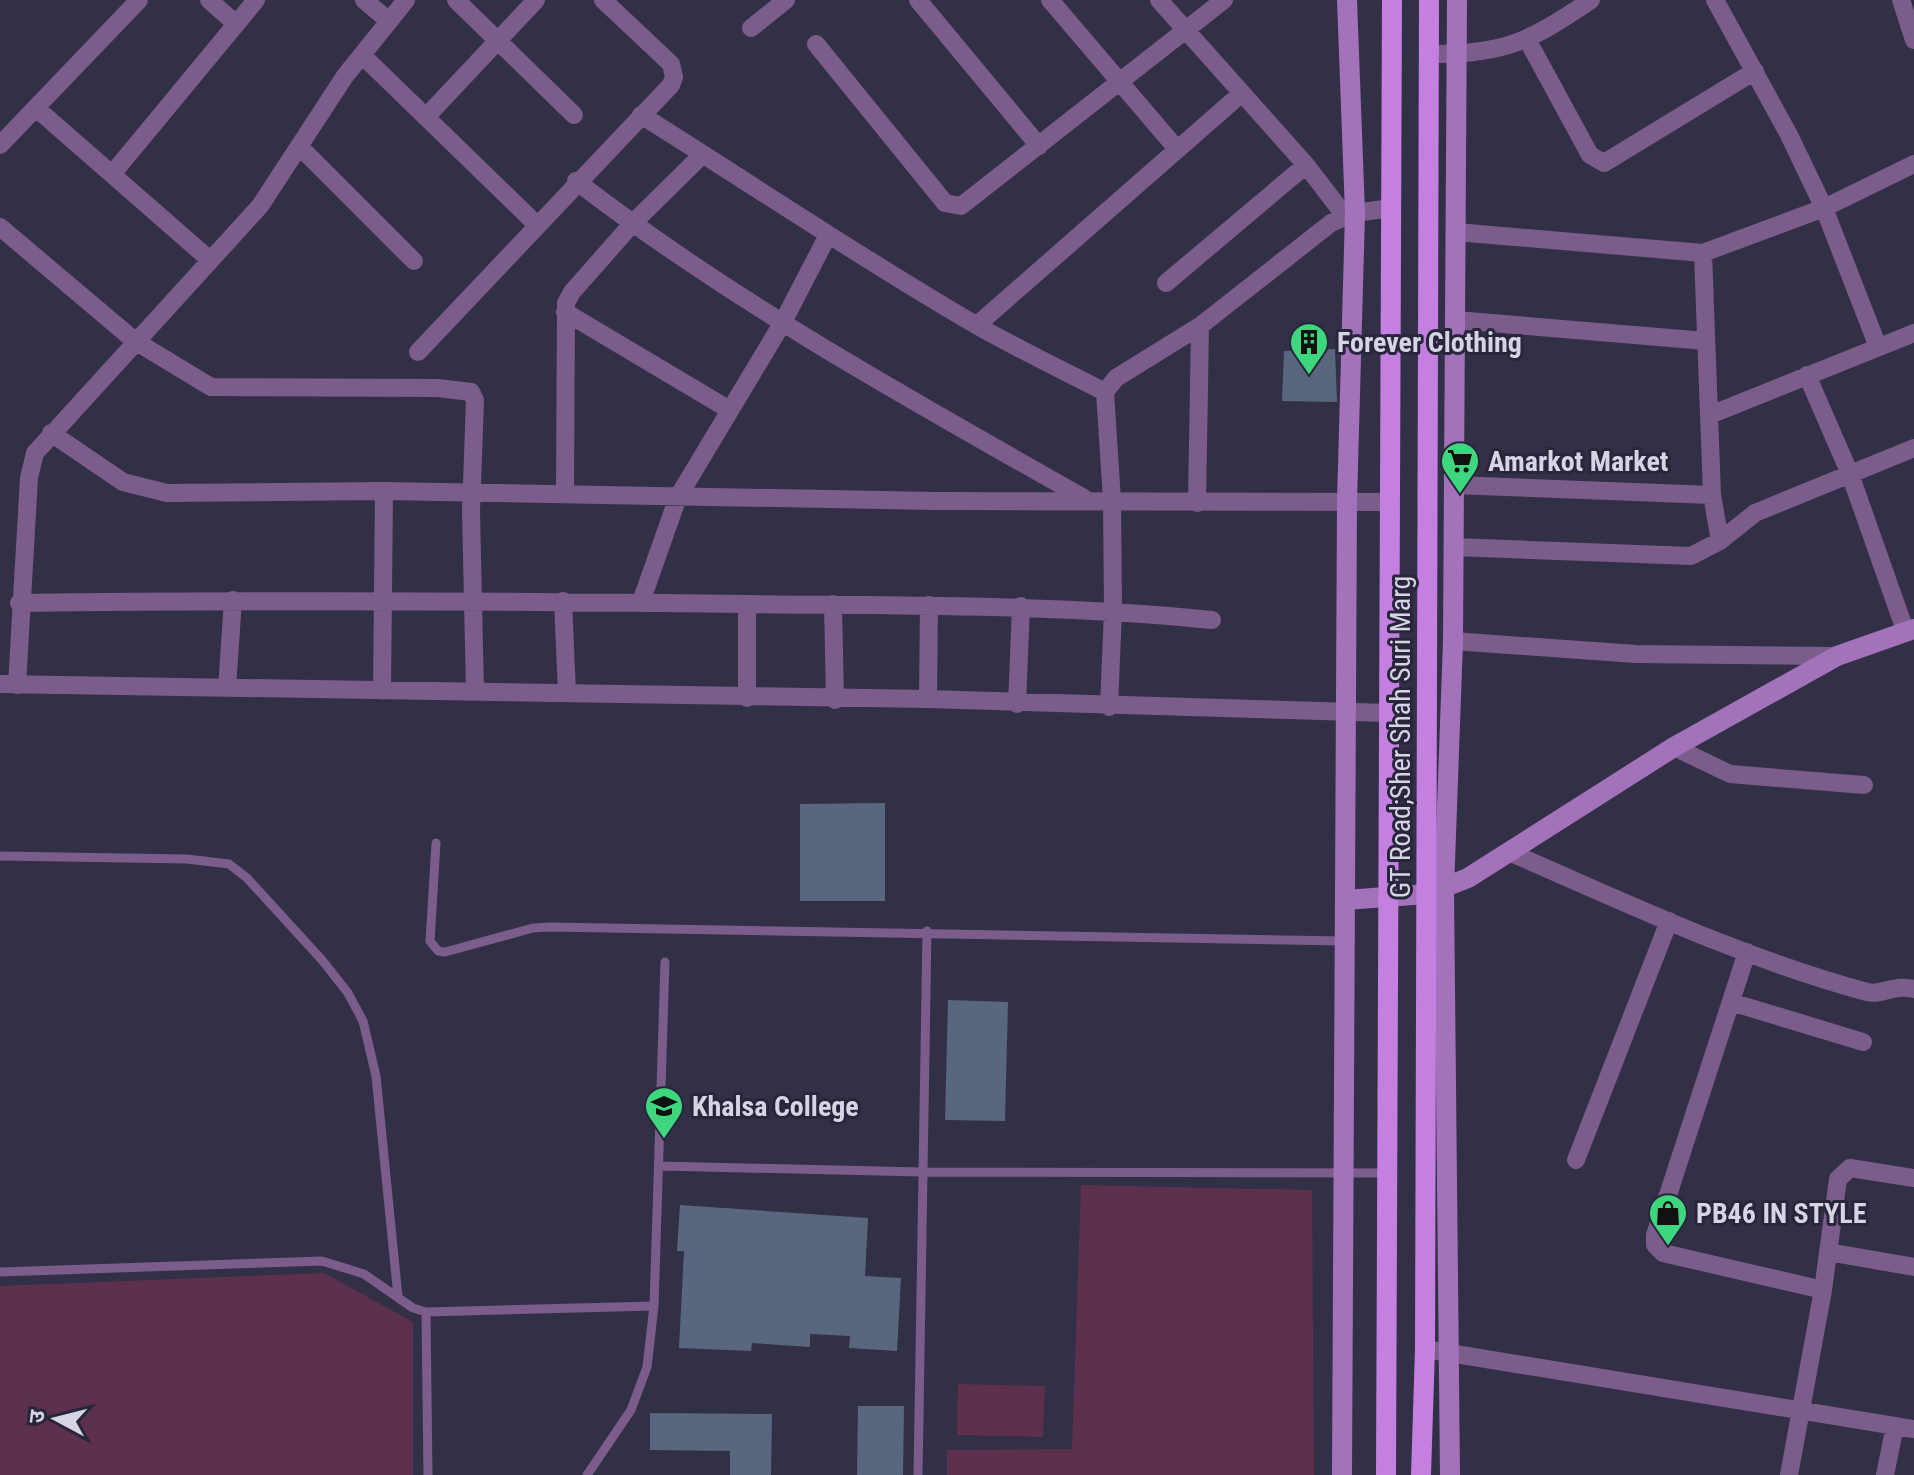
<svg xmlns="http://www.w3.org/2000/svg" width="1914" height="1475" font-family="'Roboto Condensed','Noto Sans Devanagari',sans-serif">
	<rect width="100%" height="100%" fill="#323047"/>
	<path fill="#5d304d" d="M1081,1185L1312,1190L1314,1475H947V1450L1072,1449Z
		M324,1273L413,1322V1475H0V1286Z
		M958,1384L1045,1386L1043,1437L957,1435Z"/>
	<path fill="#59677e" d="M1335,349L1337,402L1282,401L1284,351Z
		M885,803V901H800V804Z
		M948,1000L1008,1002L1005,1121L945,1120Z
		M680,1205L868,1218L865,1276L901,1278L897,1351L849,1348L850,1336L810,1334V1347L752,1343L751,1351L679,1348L684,1251H677Z
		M858,1406H904L903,1475H857Z
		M650,1413L772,1414L771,1475H730V1451L650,1450Z"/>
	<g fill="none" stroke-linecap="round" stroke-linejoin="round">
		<path stroke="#7c5c8a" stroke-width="9" d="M436,843L430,941L438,951L445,952L533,928L550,927L1344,941
			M0,856L187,859L229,864L247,878L322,960L348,993L363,1021L376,1076L398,1297
			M660,1166L921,1172L1388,1173
			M0,1272L322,1261L364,1274L413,1308L426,1312L654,1306
			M426,1312L428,1475
			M587,1475L631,1410L647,1367L654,1306L665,962
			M918,1475L927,931"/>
		<path stroke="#7c5c8a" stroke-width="18" d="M209,0L235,23
			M364,0L389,21
			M456,0L574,115
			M918,0L1039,146
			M1050,0L1177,149
			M1159,0L1306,165L1345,216
			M1715,0L1789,135L1824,208L1878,347
			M1901,0L1914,40
			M751,28L786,0
			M1528,41L1590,155L1604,163L1755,71
			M816,44L945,203L961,206L1224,0
			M1429,54C1505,55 1530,41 1591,0
			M362,55L536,224
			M36,108L210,260
			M641,115C753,185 862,259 976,325C1018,349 1062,370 1105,392
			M426,117L536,0
			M0,145L139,0
			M299,146L414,261
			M113,173L256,0
			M576,181C735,303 911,400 1084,498
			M0,227L135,341L211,387L438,388L471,392L475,400L471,511L475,692
			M1456,232L1703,253L1824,208L1914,164
			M1703,253L1712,495L1720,541
			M1166,283L1306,165
			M565,312L728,409
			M1456,320L1706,341
			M977,325L1242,93
			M418,352L671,85L674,77L671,64L603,0
			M1807,375L1850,474L1905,630
			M1710,415L1914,333
			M51,433L123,482L167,493L384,491L935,501L1390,502
			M1453,485L1712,495
			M565,494L566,303L572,292L632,224L703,154
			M1197,503L1200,326
			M1454,547L1691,556L1720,541L1755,513L1914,448
			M563,601L567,693
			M641,602L678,497L783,322L828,235
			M19,603C261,600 504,601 746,604C902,606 1057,604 1212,620
			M747,604V698
			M833,604L835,700
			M1453,641L1636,654L1837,656
			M0,684L928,699L1389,713
			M17,685L29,478L35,453L260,206L345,76L406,0
			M227,688L233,600
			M382,691L384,491
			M928,699L929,605
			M1017,704L1021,606
			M1109,707L1113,610L1112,500L1105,392L1116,378L1200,326L1331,223L1355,213L1391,208
			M1674,747L1730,774L1864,785
			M1511,853C1627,903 1744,959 1867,992C1883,996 1891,984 1914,989
			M1747,952L1655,1235V1245L1663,1253L1823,1290
			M1731,1002L1863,1042
			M1576,1160L1669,921
			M1828,1252L1914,1267
			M1425,1349L1914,1429
			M1789,1475L1823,1290L1838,1179L1850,1168L1914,1178
			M1885,1475L1895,1426"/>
		<path stroke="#a471bb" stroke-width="20" d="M1345,900L1427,894L1468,878L1674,747L1837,656L1914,629
			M1342,1475L1347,502L1355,213L1347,0
			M1450,1475L1444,890L1453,641L1457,0"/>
		<path stroke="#c380e1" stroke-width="20" d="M1386,1475L1392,0
			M1421,1475L1425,1349L1429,0"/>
	</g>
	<defs>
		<symbol id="building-pin" viewBox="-11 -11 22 30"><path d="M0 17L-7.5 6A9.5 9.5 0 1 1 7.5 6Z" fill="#3fd77d" stroke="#28263c"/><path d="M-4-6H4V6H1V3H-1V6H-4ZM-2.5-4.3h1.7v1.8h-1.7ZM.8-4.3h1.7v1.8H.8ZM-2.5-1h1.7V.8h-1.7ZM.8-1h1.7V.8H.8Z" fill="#111"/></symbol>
		<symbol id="supermarket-pin" viewBox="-11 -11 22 30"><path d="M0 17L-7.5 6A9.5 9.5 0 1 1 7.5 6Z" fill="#3fd77d" stroke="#28263c"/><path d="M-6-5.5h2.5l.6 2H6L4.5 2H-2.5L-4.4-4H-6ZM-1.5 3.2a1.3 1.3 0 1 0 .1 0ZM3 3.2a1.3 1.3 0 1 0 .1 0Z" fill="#111"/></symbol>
		<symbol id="university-pin" viewBox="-11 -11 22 30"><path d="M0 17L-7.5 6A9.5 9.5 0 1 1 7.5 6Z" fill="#3fd77d" stroke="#28263c"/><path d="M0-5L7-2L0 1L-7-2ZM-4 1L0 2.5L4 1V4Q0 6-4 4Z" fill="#111"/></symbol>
		<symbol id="shop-pin" viewBox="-11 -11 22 30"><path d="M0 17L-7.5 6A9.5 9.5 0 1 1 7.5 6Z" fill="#3fd77d" stroke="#28263c"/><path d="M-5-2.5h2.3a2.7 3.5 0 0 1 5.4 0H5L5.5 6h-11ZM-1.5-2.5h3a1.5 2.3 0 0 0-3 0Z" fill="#111"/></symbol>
	</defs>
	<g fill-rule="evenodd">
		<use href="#building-pin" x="1287" y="320" width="44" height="60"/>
		<use href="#supermarket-pin" x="1438" y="439" width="44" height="60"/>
		<use href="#university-pin" x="642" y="1084" width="44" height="60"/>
		<use href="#shop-pin" x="1646" y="1191" width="44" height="60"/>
	</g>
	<g text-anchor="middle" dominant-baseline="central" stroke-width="6" stroke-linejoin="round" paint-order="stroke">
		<g font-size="28" font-weight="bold" fill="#d5d5e3" stroke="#28263c" text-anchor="start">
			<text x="1337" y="342">Forever Clothing</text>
			<text x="1488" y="461">Amarkot Market</text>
			<text x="692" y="1106">Khalsa College</text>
			<text x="1696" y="1213">PB46 IN STYLE</text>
		</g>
		<g font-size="28" fill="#d5d5e3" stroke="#28263c">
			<text transform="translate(1400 737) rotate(-90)">GT Road;Sher Shah Suri Marg</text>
		</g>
	</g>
	<g transform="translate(56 1419) rotate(277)" stroke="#28263c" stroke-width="6" paint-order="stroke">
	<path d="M0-6L14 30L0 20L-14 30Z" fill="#d5d5e3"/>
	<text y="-12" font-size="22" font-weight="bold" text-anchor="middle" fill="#d5d5e3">उ</text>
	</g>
</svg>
